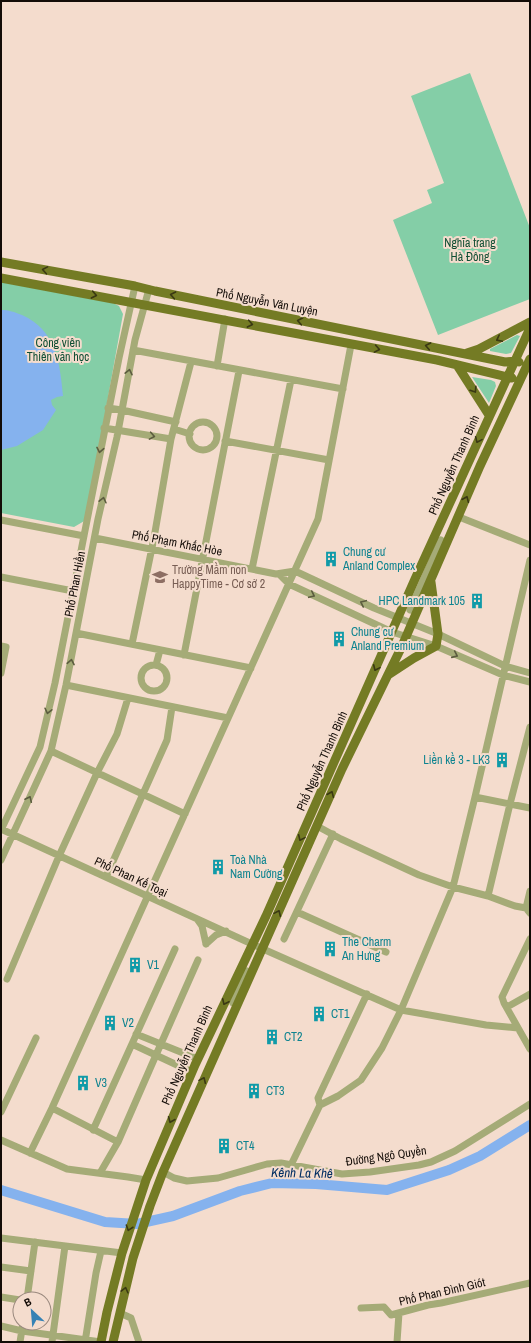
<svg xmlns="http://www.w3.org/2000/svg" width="531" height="1343" font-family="'Archivo Narrow',sans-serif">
	<rect width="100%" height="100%" fill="#f4dccd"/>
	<path fill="#84cea7" d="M470,73L530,228V299L438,335L393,220L432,203L427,190L444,183L411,96Z
		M1,282L113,303L119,306L123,314L86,520L74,527L1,513Z
		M517,335L520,336L511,353L506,354L490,351V349Z
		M472,377L491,380L495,382L496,386L489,403Z"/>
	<path fill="#85b2ee" d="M1,310C9,310 14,312 22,315C56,330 60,363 63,396L57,397L51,400L52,405L56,410L43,430L17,446L1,450Z"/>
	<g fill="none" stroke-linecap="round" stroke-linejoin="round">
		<path stroke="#85b2ee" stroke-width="10" d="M1,1190L105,1222L137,1224L173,1216L240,1191L272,1183L316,1184L387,1190L449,1170L480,1156L530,1125"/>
		<path stroke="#a5ab77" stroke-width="7" d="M133,350L343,389
			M217,366L225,319
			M108,408L122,410L176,422
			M189 436a14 14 0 1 1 28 0a14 14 0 1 1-28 0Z
			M104,428L171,439
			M174,429L190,434
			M225,441L329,460
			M459,517L530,545
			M1,520L84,536
			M95,538L276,574L295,571L374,608L438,634L505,666L530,673
			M252,569L291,380
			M279,574L289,584L392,632L436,646L503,675L530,682
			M1,577L73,591
			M410,610L441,540
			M76,633L251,668
			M132,644L154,538L171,439L191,362
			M1,646L6,647L1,673
			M184,655L239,371
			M156,665L160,650
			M141 678a13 13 0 1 1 26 0a13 13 0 1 1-26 0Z
			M66,685L228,718
			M51,751L185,814
			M475,797L530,808
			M317,826L341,839L419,875L453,887L488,896L515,906L526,908L530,913
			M1,829L263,949L401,1010L486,1025L518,1028
			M1,830L40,747L55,683L119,358L135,286
			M1,860L51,751L66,685L98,519L117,437L135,340L149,289
			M106,877L167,740L172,707
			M488,896L510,804L530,727
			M526,908L530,891
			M297,912L386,952
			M197,919L202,926L206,944
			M284,939L333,834
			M530,939L502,997L504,1003L530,1049
			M206,944L216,935L226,931
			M7,979L59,856L97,773L117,734L128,698
			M233,1003L247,971
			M507,1007L530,994
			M136,1034L198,1059
			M132,1044L192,1072
			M320,1105L338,1096L361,1080L382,1048L401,1010L453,887L475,797L530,560
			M52,1108L118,1142
			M1,1112L36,1038
			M93,1130L175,949
			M1,1140L67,1169L128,1177L146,1180
			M30,1153L52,1108L318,519L351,345
			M291,1165L320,1105L318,1098L367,994
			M163,1172L174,1178L187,1181L218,1178L267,1164L281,1163L342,1174L370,1172L419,1165L431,1162L455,1151L530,1104
			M100,1173L118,1142L156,1055L198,960
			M1,1238L122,1253
			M1,1267L31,1271
			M1,1297L20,1300
			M27,1299L35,1242
			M361,1308L384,1307L391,1315L428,1305L441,1303L530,1283
			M120,1313L131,1318L139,1342
			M1,1326L22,1331L101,1342
			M20,1342L23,1323
			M52,1342L65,1246
			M85,1342L96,1273L101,1251
			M397,1342L399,1313"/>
		<path stroke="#747b24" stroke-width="9" d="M1,262L135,286L155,291L505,362L515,361L519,362
			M1,278L437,360L512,378
			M467,353L479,349L530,322
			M457,365L489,415
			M388,675L414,658L436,646L438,634L431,582
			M101,1342L107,1312L122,1253L146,1180L195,1065L266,916L415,579L530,328
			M113,1342L133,1258L150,1206L163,1172L342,769L402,646L480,466L530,359"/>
	</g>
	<defs><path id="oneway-chevron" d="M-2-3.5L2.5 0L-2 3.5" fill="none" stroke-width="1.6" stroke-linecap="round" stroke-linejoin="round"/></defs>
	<g stroke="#3a3813">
		<use href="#oneway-chevron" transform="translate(45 270) rotate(-170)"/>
		<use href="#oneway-chevron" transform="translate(94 295) rotate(11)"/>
		<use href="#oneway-chevron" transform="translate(173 295) rotate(-169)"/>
		<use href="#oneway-chevron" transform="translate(300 321) rotate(-169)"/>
		<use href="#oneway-chevron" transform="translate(250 324) rotate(11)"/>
		<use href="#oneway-chevron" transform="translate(499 339) rotate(153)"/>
		<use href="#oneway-chevron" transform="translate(428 346) rotate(-169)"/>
		<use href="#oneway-chevron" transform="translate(377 349) rotate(10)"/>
		<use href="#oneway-chevron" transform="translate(474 390) rotate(57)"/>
		<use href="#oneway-chevron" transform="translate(478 440) rotate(114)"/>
		<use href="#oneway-chevron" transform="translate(466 499) rotate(-67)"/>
		<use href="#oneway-chevron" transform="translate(376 668) rotate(114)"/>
		<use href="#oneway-chevron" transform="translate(331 794) rotate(-67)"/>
		<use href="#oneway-chevron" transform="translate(301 838) rotate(114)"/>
		<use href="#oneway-chevron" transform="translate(278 913) rotate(-66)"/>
		<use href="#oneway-chevron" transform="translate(225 1002) rotate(115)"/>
		<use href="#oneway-chevron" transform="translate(203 1080) rotate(-66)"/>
		<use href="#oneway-chevron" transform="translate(171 1120) rotate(113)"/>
		<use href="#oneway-chevron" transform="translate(129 1228) rotate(109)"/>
		<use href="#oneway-chevron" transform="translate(125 1290) rotate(-76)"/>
	</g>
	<g stroke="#5c5c3f">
		<use href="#oneway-chevron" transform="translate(129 372) rotate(-78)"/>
		<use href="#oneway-chevron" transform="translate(152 436) rotate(10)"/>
		<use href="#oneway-chevron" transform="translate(100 450) rotate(101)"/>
		<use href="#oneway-chevron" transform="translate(103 500) rotate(-77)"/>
		<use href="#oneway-chevron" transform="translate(312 595) rotate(25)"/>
		<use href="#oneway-chevron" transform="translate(363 603) rotate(-155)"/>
		<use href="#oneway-chevron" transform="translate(455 655) rotate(24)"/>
		<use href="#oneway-chevron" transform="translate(71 662) rotate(-79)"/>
		<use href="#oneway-chevron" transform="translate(48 711) rotate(103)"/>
		<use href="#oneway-chevron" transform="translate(29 799) rotate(-65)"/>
	</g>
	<defs>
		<symbol id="building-bare" viewBox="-9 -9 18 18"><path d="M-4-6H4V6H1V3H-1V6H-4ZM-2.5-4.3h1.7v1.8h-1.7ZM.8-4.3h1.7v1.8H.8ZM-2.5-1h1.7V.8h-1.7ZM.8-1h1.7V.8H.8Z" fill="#0f9aa8" stroke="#f4dccd" stroke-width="2.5" paint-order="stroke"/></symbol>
		<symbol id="school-bare" viewBox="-9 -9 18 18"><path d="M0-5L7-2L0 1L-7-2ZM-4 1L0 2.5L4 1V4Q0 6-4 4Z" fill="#8d6e63" stroke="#f4dccd" stroke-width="2.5" paint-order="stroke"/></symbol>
	</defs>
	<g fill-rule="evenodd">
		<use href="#building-bare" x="320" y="548" width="22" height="22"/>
		<use href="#school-bare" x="149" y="566" width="22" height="22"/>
		<use href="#building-bare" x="466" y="590" width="22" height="22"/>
		<use href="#building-bare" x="328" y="628" width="22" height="22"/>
		<use href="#building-bare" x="491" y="749" width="22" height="22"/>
		<use href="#building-bare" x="207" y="856" width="22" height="22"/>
		<use href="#building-bare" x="319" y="938" width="22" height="22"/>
		<use href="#building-bare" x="124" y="954" width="22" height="22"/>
		<use href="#building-bare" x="308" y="1003" width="22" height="22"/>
		<use href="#building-bare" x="99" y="1012" width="22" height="22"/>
		<use href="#building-bare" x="261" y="1026" width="22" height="22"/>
		<use href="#building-bare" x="72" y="1072" width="22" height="22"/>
		<use href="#building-bare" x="243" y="1080" width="22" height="22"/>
		<use href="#building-bare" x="213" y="1135" width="22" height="22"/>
	</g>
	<g text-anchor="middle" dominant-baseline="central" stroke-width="4" stroke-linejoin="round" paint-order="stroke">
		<g font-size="12" fill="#0f4e33" stroke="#f4dccd">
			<text x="470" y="243">Nghĩa trang<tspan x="470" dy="14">Hà Đông</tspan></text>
			<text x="58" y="343">Công viên<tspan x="58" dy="14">Thiên văn học</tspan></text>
		</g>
		<g font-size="12" fill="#130c07" stroke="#f4dccd">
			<text transform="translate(267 302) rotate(11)">Phố Nguyễn Văn Luyện</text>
			<text transform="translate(454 465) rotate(-66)">Phố Nguyễn Thanh Bình</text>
			<text transform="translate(177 543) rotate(11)">Phố Phạm Khắc Hòe</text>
			<text transform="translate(75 584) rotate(-79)">Phố Phan Hiền</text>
			<text transform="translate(322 761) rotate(-66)">Phố Nguyễn Thanh Bình</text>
			<text transform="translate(131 877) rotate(25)">Phố Phan Kế Toại</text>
			<text transform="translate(187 1055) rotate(-66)">Phố Nguyễn Thanh Bình</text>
			<text transform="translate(386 1156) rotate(-8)">Đường Ngô Quyền</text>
			<text transform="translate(442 1292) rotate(-13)">Phố Phan Đình Giót</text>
		</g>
		<g font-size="12" fill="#0d838f" stroke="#f4dccd" text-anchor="start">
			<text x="343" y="552">Chung cư<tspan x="343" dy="14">Anland Complex</tspan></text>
			<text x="465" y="601" text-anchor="end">HPC Landmark 105</text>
			<text x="351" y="632">Chung cư<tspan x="351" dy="14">Anland Premium</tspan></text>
			<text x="490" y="760" text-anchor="end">Liền kề 3 - LK3</text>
			<text x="230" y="860">Toà Nhà<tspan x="230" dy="14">Nam Cường</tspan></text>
			<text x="342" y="942">The Charm<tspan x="342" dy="14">An Hưng</tspan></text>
			<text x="147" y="965">V1</text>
			<text x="331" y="1014">CT1</text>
			<text x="122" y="1023">V2</text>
			<text x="284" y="1037">CT2</text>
			<text x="95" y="1083">V3</text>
			<text x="266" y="1091">CT3</text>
			<text x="236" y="1146">CT4</text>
		</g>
		<g font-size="12" fill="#785e54" stroke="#f4dccd" text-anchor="start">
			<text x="172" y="570">Trường Mầm non<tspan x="172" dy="14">HappyTime - Cơ sở 2</tspan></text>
		</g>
		<g font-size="13" font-style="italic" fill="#002d61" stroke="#f4dccd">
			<text transform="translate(302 1173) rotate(1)">Kênh La Khê</text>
		</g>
	</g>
	<rect width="531" height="1343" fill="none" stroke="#130c07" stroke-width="4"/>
	<g transform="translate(32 1311) rotate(334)"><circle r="19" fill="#f4dccd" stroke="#9a897e"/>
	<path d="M0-3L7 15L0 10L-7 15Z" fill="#3582b5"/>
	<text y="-6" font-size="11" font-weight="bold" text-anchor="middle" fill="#130c07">B</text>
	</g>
</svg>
